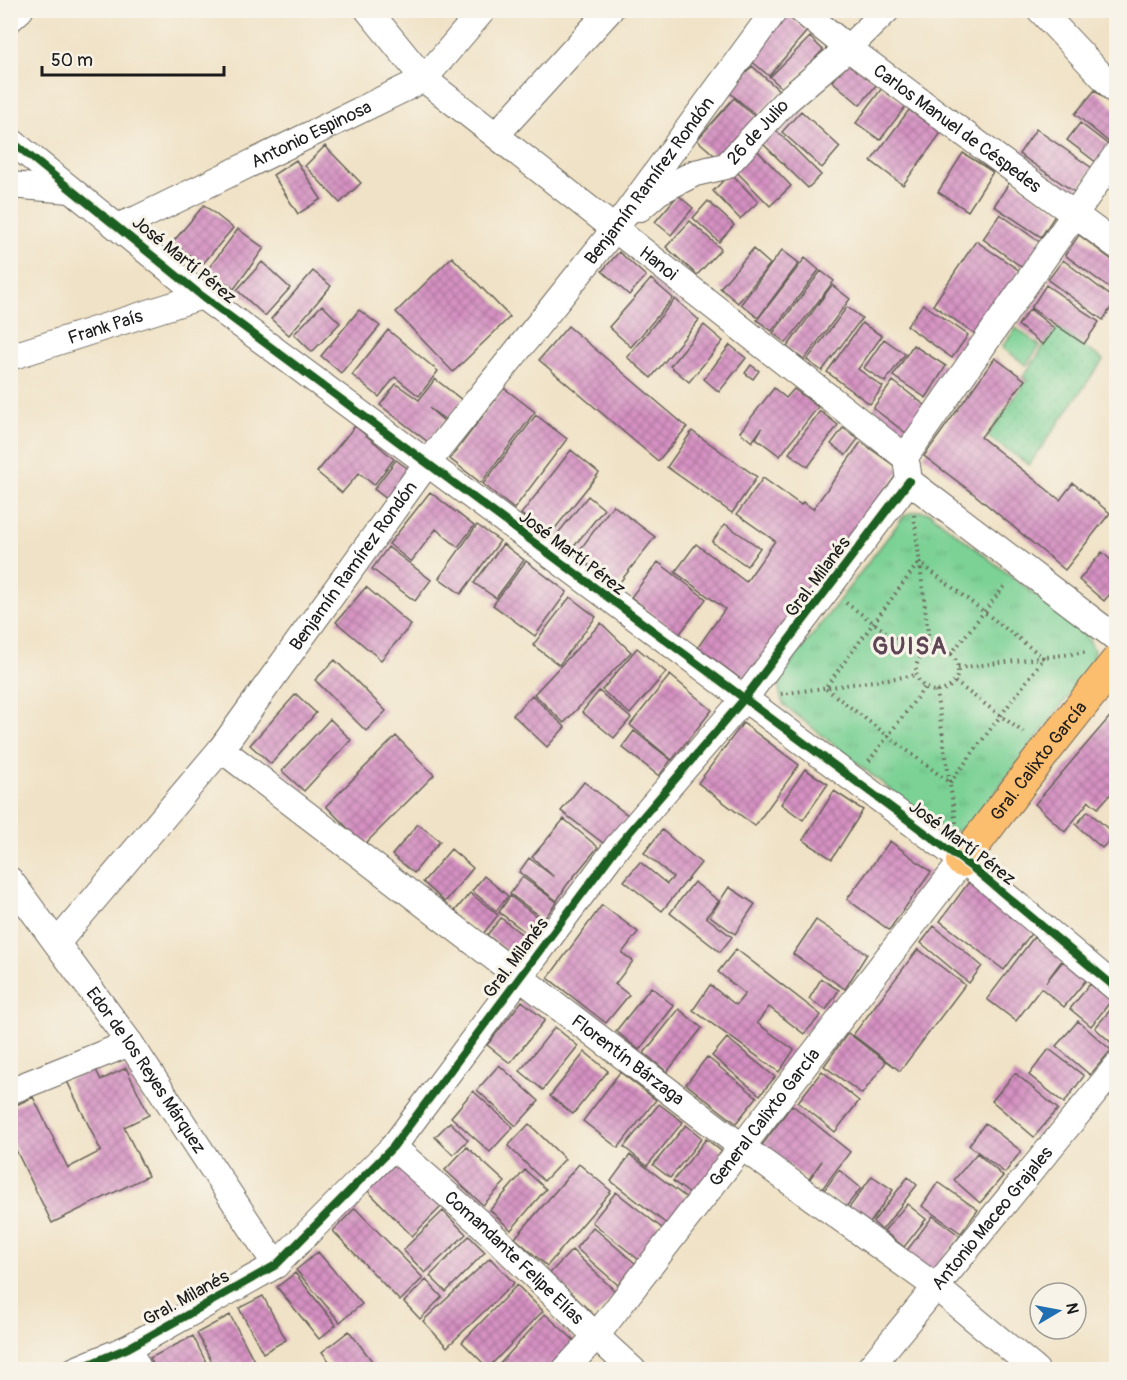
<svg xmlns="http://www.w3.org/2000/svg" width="1127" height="1380" font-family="Pangolin,sans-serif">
	<defs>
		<pattern id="grass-dots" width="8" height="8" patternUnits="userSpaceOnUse" patternTransform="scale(1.5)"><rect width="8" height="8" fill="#7bd195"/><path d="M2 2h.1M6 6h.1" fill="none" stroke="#6ab380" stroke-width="1.8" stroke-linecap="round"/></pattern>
		<pattern id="park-tufts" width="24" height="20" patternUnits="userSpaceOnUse" patternTransform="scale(1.5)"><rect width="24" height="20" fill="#7bd195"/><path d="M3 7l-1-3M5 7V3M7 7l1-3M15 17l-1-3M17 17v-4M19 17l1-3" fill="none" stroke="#6ab380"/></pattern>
		<pattern id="building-cross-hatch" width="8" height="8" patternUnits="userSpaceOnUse" patternTransform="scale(1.5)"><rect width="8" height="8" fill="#d591c2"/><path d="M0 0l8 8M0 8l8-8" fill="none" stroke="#ac769d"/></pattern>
	</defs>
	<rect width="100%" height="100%" fill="#f7f3e8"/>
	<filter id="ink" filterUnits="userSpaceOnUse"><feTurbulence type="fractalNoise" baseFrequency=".0167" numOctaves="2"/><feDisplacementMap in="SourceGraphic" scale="12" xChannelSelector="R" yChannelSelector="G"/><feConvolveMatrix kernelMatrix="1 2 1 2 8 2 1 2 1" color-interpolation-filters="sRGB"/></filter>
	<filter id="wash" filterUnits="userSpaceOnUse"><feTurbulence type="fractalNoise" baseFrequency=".008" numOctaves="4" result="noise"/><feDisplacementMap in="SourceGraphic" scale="24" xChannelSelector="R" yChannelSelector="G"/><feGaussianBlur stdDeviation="1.35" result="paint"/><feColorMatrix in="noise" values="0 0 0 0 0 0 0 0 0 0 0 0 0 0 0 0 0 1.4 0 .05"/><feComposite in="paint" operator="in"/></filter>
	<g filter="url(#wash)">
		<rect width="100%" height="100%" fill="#f0e2c6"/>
		<path fill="url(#grass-dots)" stroke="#4c7658" stroke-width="1.5" d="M1057,327L1103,360L1029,465L987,436L1027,380L1023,377Z"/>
		<path fill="url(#park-tufts)" stroke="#4c7658" stroke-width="1.5" d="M921,511L930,513L1086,634L1094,650L1091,667L970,825L954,832L937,827L784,705C778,693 777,684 784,672L904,516L912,512Z"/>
		<path fill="#7bd195" stroke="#4c7658" stroke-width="1.5" d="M1016,328L1040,346L1026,365L1002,347Z"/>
		<g id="blocks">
			<path fill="url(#building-cross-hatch)" d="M785,13L807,31L769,76L748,58Z
				M810,37L823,50L784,90L770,77Z
				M849,60L877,84L860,105L832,81Z
				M752,66L780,91L757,116L729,92Z
				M882,88L906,106L880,140L856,123Z
				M1095,90L1116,109V138L1111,144L1075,114Z
				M734,98L757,119L720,160L697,140Z
				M909,110L941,133L903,185L871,161Z
				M801,111L840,147L822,168L782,132Z
				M1080,123L1110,146L1097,163L1067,140Z
				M773,127L821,175L808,188L760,141Z
				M1036,129L1092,168L1076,193L1019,154Z
				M325,146L361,183L340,203L305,166Z
				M755,148L791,186L770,206L734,169Z
				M963,153L993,172L968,211L938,192Z
				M296,160L321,199L298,214L273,175Z
				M731,173L758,202L740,219L713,191Z
				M1011,180L1058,211L1041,237L994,206Z
				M678,195L693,208L671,235L655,222Z
				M708,201L734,225L719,242L693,218Z
				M204,205L233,228L202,265L173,242Z
				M1000,214L1041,243L1023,268L983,239Z
				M690,221L721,249L697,275L666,247Z
				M238,229L264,248L234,289L208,269Z
				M1079,235L1116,263V293L1065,255Z
				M976,241L1020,271L977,335L933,305Z
				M753,249L770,264L738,303L720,288Z
				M782,250L799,263L758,318L741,304Z
				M619,252L646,276L629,295L602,271Z
				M452,257L510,317L453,372L396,312Z
				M805,258L819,270L772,331L757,320Z
				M1063,260L1116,300L1103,320L1048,280Z
				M262,262L290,288L265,316L237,290Z
				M313,271L331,286L289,335L271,319Z
				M821,271L834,281L786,343L773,333Z
				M651,279L673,298L631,347L609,327Z
				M832,285L850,299L804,360L787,347Z
				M1046,285L1099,322L1084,344L1031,308Z
				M675,299L699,320L651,378L627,357Z
				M923,304L968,335L952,358L907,326Z
				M322,305L340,323L312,352L294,334Z
				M847,307L862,318L822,371L807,360Z
				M1030,309L1055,329L1043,345L1018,325Z
				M359,310L380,326L341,373L321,356Z
				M862,323L882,336L858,369L883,387L870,404L827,372Z
				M704,325L723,341L689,382L670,366Z
				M568,326L687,427L658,461L539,360Z
				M388,330L438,371L419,396L395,377L379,397L352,375Z
				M884,339L905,354L885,382L864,368Z
				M730,345L746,358L719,392L704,379Z
				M913,345L946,366L926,398L893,376Z
				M995,358L1025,380L981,437L1060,500L1073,483L1110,513L1065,570L974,494L924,456Z
				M751,365L759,371L753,379L745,373Z
				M435,379L462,400L446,420L429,408L444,421L428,442L380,405L396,384L419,400Z
				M893,381L926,406L906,433L873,408Z
				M504,388L535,412L481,483L450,459Z
				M774,388L786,398L794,389L818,407L780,456L756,438L762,428L752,442L740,432Z
				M820,411L838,425L808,467L789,453Z
				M536,415L567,439L514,509L483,484Z
				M355,426L394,459L374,485L359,473L342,493L317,472Z
				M843,428L858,439L846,455L831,444Z
				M692,431L757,477L732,513L667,467Z
				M861,442L900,470L746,683L698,647L725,609L675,572L696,544L746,582L775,541L737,514L763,478L801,505L803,502L813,509Z
				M571,450L599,473L549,536L521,514Z
				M396,460L414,473L392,503L374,489Z
				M430,492L474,526L458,547L436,529L411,562L389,544Z
				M588,496L604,509L571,550L555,537Z
				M613,505L655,537L617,586L576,555Z
				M725,524L760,548L747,566L712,542Z
				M477,525L500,541L461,594L439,578Z
				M503,544L524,560L496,598L474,583Z
				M388,547L431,580L415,601L372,569Z
				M1102,552L1116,565V587L1104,601L1079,580Z
				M526,561L567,592L535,636L493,605Z
				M658,562L706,599L679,635L631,597Z
				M366,587L411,625L381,660L336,622Z
				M570,597L596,617L559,665L533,645Z
				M601,623L631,652L564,723L534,694Z
				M637,648L666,672L630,714L602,690Z
				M335,660L386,711L366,731L315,680Z
				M670,675L712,710L672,760L630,725Z
				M599,691L631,718L614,738L582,712Z
				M296,694L316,713L271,764L250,745Z
				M532,695L565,727L547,747L513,715Z
				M1116,701V788L1098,808L1089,801L1065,832L1035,804L1114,712L1111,707Z
				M330,719L351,740L304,791L282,771Z
				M743,723L799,765L755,826L698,783Z
				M634,731L671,760L659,776L622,747Z
				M396,736L434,775L364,845L326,806Z
				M805,769L828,784L803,820L781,804Z
				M584,782L629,816L607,846L561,811Z
				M834,791L863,810L832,859L803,840Z
				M1088,811L1115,835L1102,848L1076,825Z
				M564,819L598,847L566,886L557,901L519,872L529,858L554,877L532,857Z
				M418,824L440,841L414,873L392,855Z
				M662,830L701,863L662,911L624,881L640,862L667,884L673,877L644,853Z
				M890,841L931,872L889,930L847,899Z
				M451,849L473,868L445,902L423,882Z
				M484,876L508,896L496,911L472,891Z
				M522,877L557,902L544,919L510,894Z
				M694,882L719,901L706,917L732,937L720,952L670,913Z
				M969,882L1033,931L1004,970L940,921Z
				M729,887L755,904L735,934L710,916Z
				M470,893L498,915L483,934L455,911Z
				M510,896L545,923L533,938L499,912Z
				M602,905L638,932L622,953L633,961L615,984L629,995L606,1023L548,978Z
				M501,918L533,943L519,960L487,935Z
				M816,920L867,954L845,989L793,954Z
				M934,926L982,966L969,983L921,943Z
				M1034,937L1063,959L1046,982L1063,961L1086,980L1064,1007L1041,988L1016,1021L987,999Z
				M736,949L821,1015L804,1034L769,1007L757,1023L794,1050L779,1072L693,1010L710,985L736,1005L745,994L718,972Z
				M918,949L965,985L900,1071L853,1035Z
				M821,979L839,990L826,1010L809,999Z
				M1090,984L1111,1001L1091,1026L1070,1009Z
				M651,987L674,1006L639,1050L616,1031Z
				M522,1001L545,1020L510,1063L487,1045Z
				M1116,1003V1047L1095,1028Z
				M679,1009L702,1028L667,1072L644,1053Z
				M1078,1021L1111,1050L1090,1075L1056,1046Z
				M555,1027L578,1046L543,1090L520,1071Z
				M848,1033L886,1062L862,1094L824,1066Z
				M727,1038L775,1077L760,1095L712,1056Z
				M1049,1049L1084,1076L1064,1103L1029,1075Z
				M585,1052L608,1071L573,1114L550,1096Z
				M707,1057L757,1097L736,1123L686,1084Z
				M499,1065L539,1101L516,1126L477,1090Z
				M95,1068L101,1080L126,1068L149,1115L124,1127L148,1176L52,1223L10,1138V1108L33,1097L68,1168L101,1151L67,1081Z
				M822,1071L859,1101L835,1132L798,1102Z
				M620,1072L656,1100L618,1148L583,1121Z
				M1015,1073L1058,1109L1034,1137L992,1101Z
				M473,1091L513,1127L490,1152L451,1117Z
				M659,1104L683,1122L647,1166L624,1147Z
				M792,1105L850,1152L822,1189L809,1180L822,1161L808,1180L762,1145Z
				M450,1122L468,1140L453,1155L435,1137Z
				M985,1123L1021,1151L1005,1173L969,1145Z
				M529,1124L565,1159L544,1181L508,1146Z
				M686,1125L702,1138L670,1178L653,1165Z
				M706,1139L726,1155L694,1197L673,1181Z
				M467,1147L505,1182L483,1205L445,1170Z
				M977,1153L1003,1176L980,1203L954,1180Z
				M630,1155L688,1199L668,1225L611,1181Z
				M397,1162L441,1207L412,1236L368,1191Z
				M579,1164L611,1191L547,1266L515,1238Z
				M525,1170L546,1189L511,1230L490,1210Z
				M839,1170L861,1188L846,1207L824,1190Z
				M872,1176L893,1190L870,1223L849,1208Z
				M908,1177L917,1185L882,1230L873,1222Z
				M938,1182L978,1210L961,1233L922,1206Z
				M616,1192L663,1229L639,1260L592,1222Z
				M907,1204L926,1219L904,1247L884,1231Z
				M355,1208L423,1278L400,1301L333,1231Z
				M443,1211L466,1234L425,1273L403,1250Z
				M933,1216L960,1236L932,1273L905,1253Z
				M593,1227L636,1264L618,1285L576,1248Z
				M469,1236L485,1252L446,1292L430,1276Z
				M572,1250L617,1293L595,1316L550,1273Z
				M318,1252L362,1304L340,1322L296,1270Z
				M490,1258L514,1283L447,1347L423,1321Z
				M295,1273L336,1325L319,1339L277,1287Z
				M426,1280L442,1297L420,1319L404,1302Z
				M517,1285L543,1311L488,1368L462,1342Z
				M263,1296L286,1340L263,1353L239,1308Z
				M545,1314L576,1342L550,1370H494Z
				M230,1315L259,1370H216L197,1333Z
				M349,1331L379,1370H336L322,1352Z
				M193,1336L210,1370H156L150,1358Z"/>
		</g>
	</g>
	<g filter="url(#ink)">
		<use href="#blocks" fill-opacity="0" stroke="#666158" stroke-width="1.5"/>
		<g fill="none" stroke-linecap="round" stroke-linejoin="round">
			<defs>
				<g id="minor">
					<path id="s1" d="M368,10L424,79L905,457"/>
					<path id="s2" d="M801,10L848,48L1116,245"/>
					<path d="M1040,10L1116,91"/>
					<path d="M10,19L20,10"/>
					<path d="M496,135L610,10"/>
					<path d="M10,140L202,296L974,869L1116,988"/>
					<path d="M10,185L70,190"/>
					<path id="s3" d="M640,208L658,192L695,173L726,166L785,102L848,48L887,10"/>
					<path id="s4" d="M118,226L137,219L424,79L483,10"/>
					<path id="s5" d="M10,357L202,296"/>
					<path d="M905,457L1116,155"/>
					<path d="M907,466L909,481L1116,638"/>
					<path id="s6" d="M221,749L742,1147L936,1287L1036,1370"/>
					<path id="s7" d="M10,880L130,1043L276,1265"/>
					<path id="s8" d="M57,943L221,749L428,462L614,230L775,10"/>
					<path d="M10,1091L130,1043"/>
					<path id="s9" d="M393,1147L482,1225L596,1336L633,1370"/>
					<path d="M128,1348L139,1370"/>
					<path d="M75,1370L128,1348L276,1265L393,1147L617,847L744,699L909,481"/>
					<path id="s10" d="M565,1370L596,1336L962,861"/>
					<path id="s11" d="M868,1370L1116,1067"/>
				</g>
				<g id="major">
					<path id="s12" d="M962,861L1047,749L1116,662"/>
				</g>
			</defs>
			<use href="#minor" stroke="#666158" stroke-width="28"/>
			<use href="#major" stroke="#666158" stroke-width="34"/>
			<path stroke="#666158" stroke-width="4" stroke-dasharray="1.5 4.5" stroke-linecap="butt" d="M914,515L930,650
				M919,562L1044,658L950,783L825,688Z
				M846,603L921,657
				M916 670a21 21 0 1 1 42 0a21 21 0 1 1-42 0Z
				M951,654L1006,584
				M958,668L1088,652
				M955,682L1024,733
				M936,691L956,824
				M781,694L917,675
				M869,761L925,687"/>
			<use href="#minor" stroke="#fff" stroke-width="26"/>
			<use href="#major" stroke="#fbbd6e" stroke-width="32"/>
			<defs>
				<path id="cycleway" d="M10,140L202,296L974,869L1116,988
					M75,1370L128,1348L276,1265L393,1147L617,847L744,699L909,481"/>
			</defs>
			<use href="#cycleway" stroke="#f7f3e8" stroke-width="11"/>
			<use href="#cycleway" stroke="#1b5e20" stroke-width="8"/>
		</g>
	</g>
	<g text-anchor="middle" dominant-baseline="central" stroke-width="6" stroke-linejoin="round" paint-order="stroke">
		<g font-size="18" fill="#1c1c1c" stroke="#f7f3e8">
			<text stroke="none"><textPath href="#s2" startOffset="196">Carlos Manuel de Céspedes</textPath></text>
			<text stroke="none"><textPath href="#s3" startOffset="144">26 de Julio</textPath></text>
			<text stroke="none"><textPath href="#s4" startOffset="214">Antonio Espinosa</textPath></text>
			<text stroke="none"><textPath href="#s8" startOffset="966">Benjamín Ramírez Rondón</textPath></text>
			<text transform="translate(184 260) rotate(39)">José Martí Pérez</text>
			<text stroke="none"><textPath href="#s1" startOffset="387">Hanoi</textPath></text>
			<text stroke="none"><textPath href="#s5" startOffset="100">Frank País</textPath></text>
			<text transform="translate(572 553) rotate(37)">José Martí Pérez</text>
			<text stroke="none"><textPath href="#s8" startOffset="480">Benjamín Ramírez Rondón</textPath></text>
			<text transform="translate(818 577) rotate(-53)">Gral. Milanés</text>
			<text stroke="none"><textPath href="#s12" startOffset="126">Gral. Calixto García</textPath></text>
			<text transform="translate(962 843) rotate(37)">José Martí Pérez</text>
			<text transform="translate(516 958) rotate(-53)">Gral. Milanés</text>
			<text stroke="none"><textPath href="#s6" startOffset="512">Florentín Bárzaga</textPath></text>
			<text stroke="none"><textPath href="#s7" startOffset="234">Edor de los Reyes Márquez</textPath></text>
			<text stroke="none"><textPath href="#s10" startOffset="322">General Calixto García</textPath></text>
			<text stroke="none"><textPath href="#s11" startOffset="196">Antonio Maceo Grajales</textPath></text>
			<text stroke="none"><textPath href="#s9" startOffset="164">Comandante Felipe Elías</textPath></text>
			<text transform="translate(186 1298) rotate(-29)">Gral. Milanés</text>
		</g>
		<g font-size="24" font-weight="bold" letter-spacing="1.5" fill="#5d4556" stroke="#f7f3e8">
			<text x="910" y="646">GUISA</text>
		</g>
	</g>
	<rect width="1127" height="1380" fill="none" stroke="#f7f3e8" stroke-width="36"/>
	<g transform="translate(1058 1311) rotate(80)"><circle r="28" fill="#f7f3e8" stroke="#9f9d96" stroke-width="1.5"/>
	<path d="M0-4.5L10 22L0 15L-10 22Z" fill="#1f6fb2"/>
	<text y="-9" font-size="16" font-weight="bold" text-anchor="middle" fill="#1c1c1c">N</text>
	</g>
	<path d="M42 66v9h182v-9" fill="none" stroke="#1c1c1c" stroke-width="3"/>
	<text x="51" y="66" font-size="18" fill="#1c1c1c" stroke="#f7f3e8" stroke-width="4.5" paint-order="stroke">50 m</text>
</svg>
